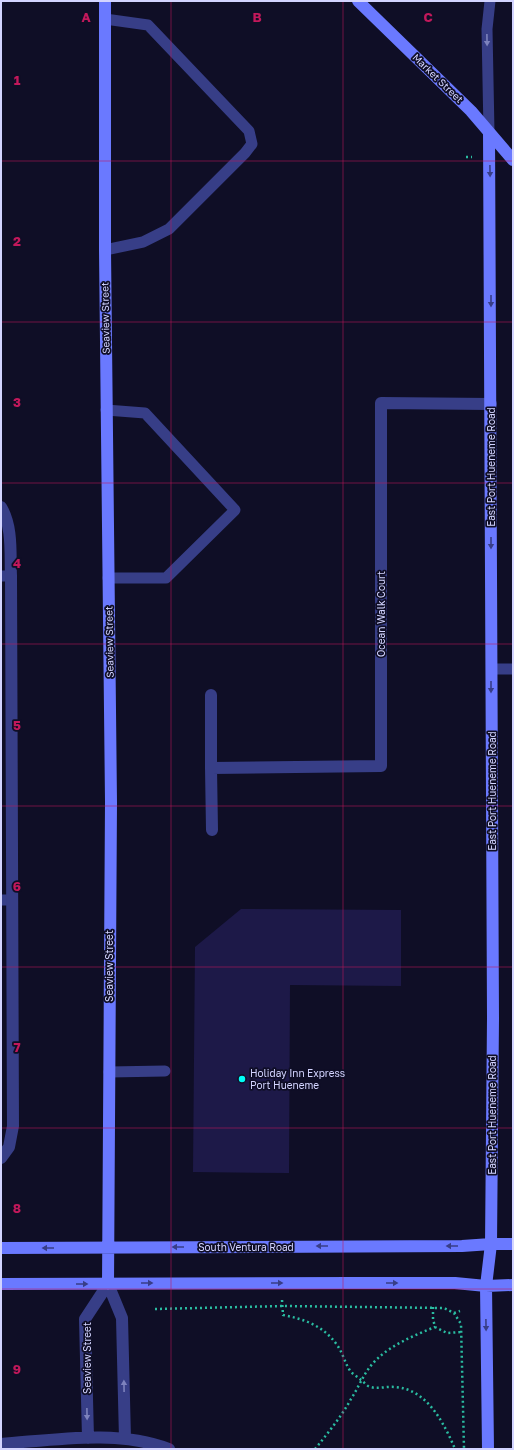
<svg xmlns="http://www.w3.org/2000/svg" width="514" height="1450" font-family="'Golos Text',sans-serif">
	<rect width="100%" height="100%" fill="#0f0e26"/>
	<path fill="#1d1948" d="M241,909L401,910V986L290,985L289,1173L193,1172L195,947Z"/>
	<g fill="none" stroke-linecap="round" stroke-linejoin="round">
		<path stroke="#2abca1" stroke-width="2.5" stroke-dasharray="2 3" stroke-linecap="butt" d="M466,157H472
			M282,1300L283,1315C304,1319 324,1326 337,1345C343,1353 345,1364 351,1372C354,1375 358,1377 361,1380C363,1381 365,1384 368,1386C376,1390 386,1386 395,1387C427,1389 444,1423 455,1449
			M433,1307V1319L435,1327L447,1333L462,1332
			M155,1309L283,1306L444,1308L454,1313L461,1324L464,1449
			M454,1313L460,1311
			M315,1449C328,1433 341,1417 351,1399C360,1385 364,1372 376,1360C391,1345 415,1335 435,1327"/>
		<path stroke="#373e87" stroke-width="11" d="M489,132L487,29L490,1
			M105,250L143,242L169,229L245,153L252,144L249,131L148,25L105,19
			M106,410L145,413L235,510L166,578H108
			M1,576H11
			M492,669H513
			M1,900H12
			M109,1072L165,1071"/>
		<path stroke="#373e87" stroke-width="12" d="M1,507C13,527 10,554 11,576L13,1126L9,1147L1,1158
			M211,695V768
			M212,830L211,768L381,766V403L491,404
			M108,1284L122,1318L125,1439
			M88,1438L85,1319L108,1284
			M1,1444C54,1440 118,1429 169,1449"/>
		<path stroke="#6a79ff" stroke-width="12" d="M105,1V250L111,802L108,1284
			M358,1L471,111L513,160
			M1,1248L462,1246L491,1244H513
			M1,1284L353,1283H455L486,1286L513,1285
			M488,1449L486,1286L491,1244L493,1018L489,132"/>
	</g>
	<defs><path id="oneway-solid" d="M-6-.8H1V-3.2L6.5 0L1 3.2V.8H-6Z"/></defs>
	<g fill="#7d82bd">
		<use href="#oneway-solid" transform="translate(487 40) rotate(89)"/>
		<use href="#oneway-solid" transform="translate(124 1386) rotate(-91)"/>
		<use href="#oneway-solid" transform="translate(87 1414) rotate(89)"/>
	</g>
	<g fill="#383e88">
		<use href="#oneway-solid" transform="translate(490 171) rotate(89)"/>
		<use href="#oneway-solid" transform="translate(491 301) rotate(90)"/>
		<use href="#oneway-solid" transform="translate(491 543) rotate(90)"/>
		<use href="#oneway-solid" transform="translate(491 687) rotate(90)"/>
		<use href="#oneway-solid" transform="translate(322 1246) rotate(180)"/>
		<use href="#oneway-solid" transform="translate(452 1246) rotate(180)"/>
		<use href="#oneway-solid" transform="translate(178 1247) rotate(180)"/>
		<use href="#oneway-solid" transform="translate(48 1248) rotate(180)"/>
		<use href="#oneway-solid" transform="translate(147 1283)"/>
		<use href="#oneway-solid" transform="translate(277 1283)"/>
		<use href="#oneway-solid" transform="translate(392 1283)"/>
		<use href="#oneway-solid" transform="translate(82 1284)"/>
		<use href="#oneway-solid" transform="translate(486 1325) rotate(89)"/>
	</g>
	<path fill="none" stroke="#c2185b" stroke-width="1" stroke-opacity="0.55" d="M171,1V1449M343,1V1449M1,161H513M1,322H513M1,483H513M1,644H513M1,806H513M1,967H513M1,1128H513M1,1289H513"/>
	<circle fill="#00fef8" stroke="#0f0e26" stroke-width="1.5" cx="242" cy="1079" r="4"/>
	<g text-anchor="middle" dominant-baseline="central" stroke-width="3.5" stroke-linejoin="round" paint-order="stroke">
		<g font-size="10" fill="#d3d4ff" stroke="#0f0e26">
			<text transform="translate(438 78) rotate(44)">Market Street</text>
			<text transform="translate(105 318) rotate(-91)">Seaview Street</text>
			<text transform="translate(491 467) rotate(-90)">East Port Hueneme Road</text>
			<text transform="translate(381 614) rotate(-90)">Ocean Walk Court</text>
			<text transform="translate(109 642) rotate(-91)">Seaview Street</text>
			<text transform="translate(492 791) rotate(-90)">East Port Hueneme Road</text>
			<text transform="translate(109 966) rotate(-90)">Seaview Street</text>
			<text transform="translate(492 1115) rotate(-90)">East Port Hueneme Road</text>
			<text x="246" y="1247">South Ventura Road</text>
			<text transform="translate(87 1358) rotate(-90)">Seaview Street</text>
		</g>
		<g font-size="10" fill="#d3d4ff" stroke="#0f0e26" text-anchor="start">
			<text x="250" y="1073">Holiday Inn Express<tspan x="250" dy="12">Port Hueneme</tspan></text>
		</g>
	</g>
	<g font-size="13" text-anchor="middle" font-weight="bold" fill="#c2185b" stroke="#0f0e26" stroke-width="3.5" stroke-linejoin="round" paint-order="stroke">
		<text x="86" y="22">A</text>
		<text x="257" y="22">B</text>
		<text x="428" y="22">C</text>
		<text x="17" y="85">1</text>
		<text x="17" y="246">2</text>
		<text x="17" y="407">3</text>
		<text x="17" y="568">4</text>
		<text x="17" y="730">5</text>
		<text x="17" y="891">6</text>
		<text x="17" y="1052">7</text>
		<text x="17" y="1213">8</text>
		<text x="17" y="1374">9</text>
	</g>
	<rect width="514" height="1450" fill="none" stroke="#d3d4ff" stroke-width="4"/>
</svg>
